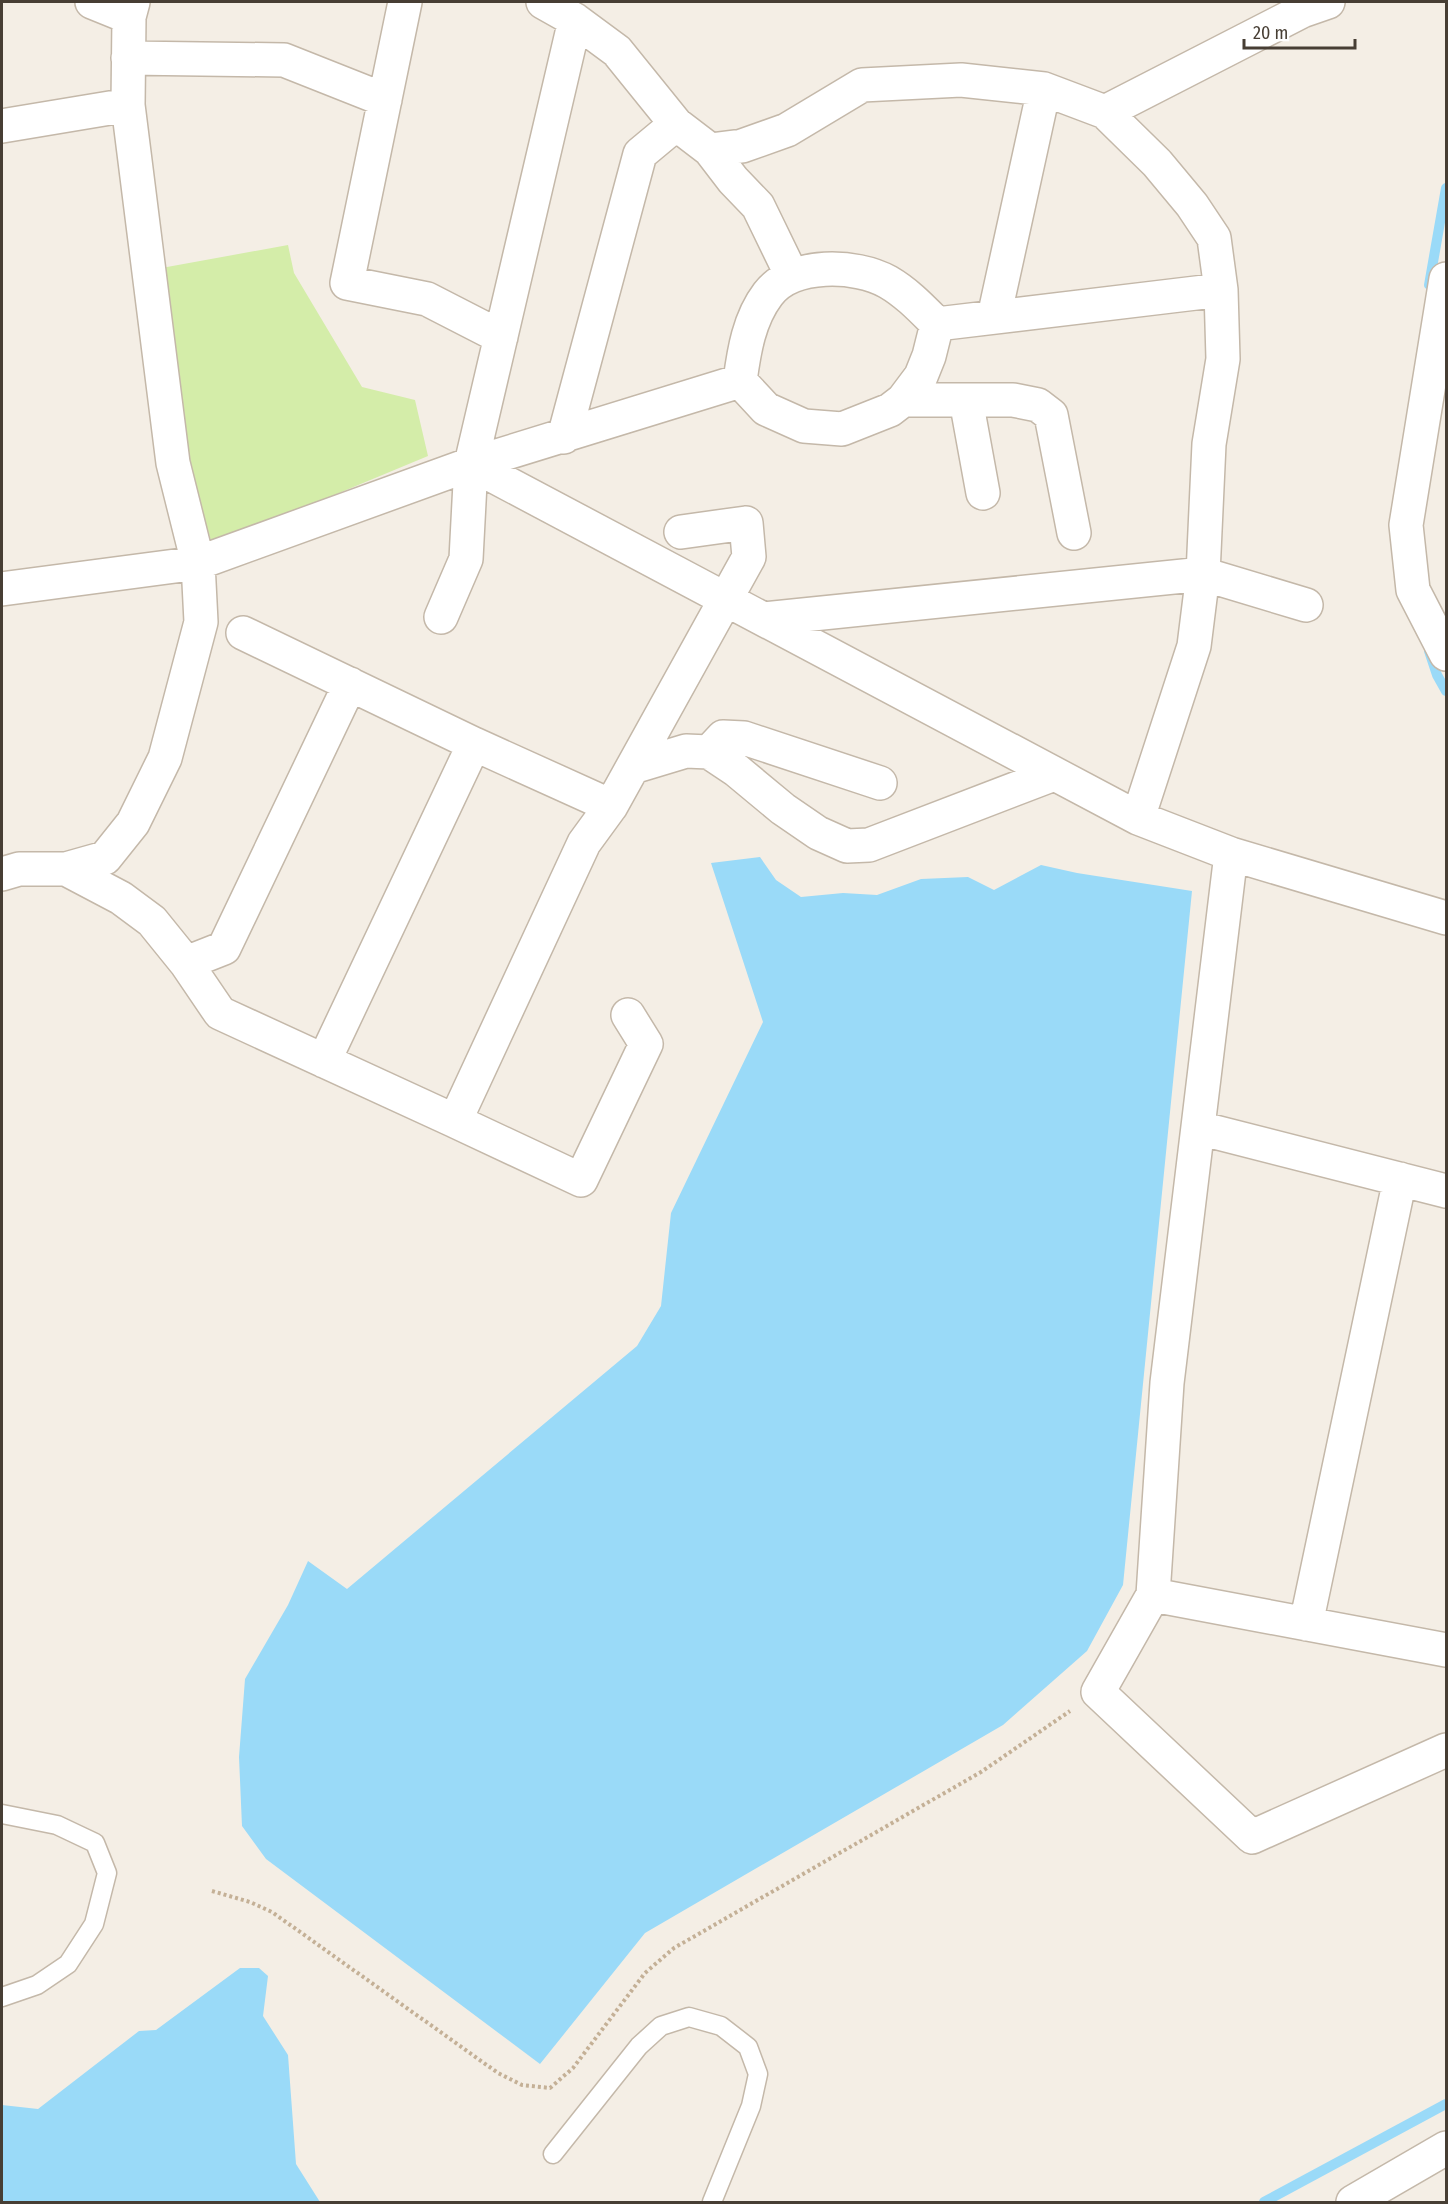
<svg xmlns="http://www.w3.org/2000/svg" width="1448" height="2204" font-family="'Fira Sans Condensed',sans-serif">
	<rect width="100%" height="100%" fill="#f4eee5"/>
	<path fill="#d4eda9" d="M288,245L294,273L362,387L415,400L428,456L279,518L211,541L187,462L156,269Z"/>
	<path fill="#9adaf8" d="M760,857L776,880L801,897L843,893L877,895L921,879L968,877L994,890L1041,865L1077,873L1192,891L1123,1585L1087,1651L1003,1725L645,1933L540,2064L266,1859L242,1826L239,1757L245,1679L288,1605L308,1561L347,1589L637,1346L661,1306L671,1213L763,1022L711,863Z
		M240,1968H259L268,1976L263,2016L288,2055L296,2164L320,2202H2V2105L38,2109L139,2031L156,2030Z"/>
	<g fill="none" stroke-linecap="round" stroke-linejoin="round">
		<path stroke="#9adaf8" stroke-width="10" d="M1429,285L1446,188
			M1429,651L1437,675L1446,691
			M1264,2202L1446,2104"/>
		<defs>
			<path id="service" d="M2,1814L57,1825L95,1843L107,1873L94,1924L68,1964L37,1985L2,1997
				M553,2154L639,2046L661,2026L689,2017L721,2026L748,2047L758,2074L751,2106L712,2202"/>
			<path id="minor" d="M92,2L129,17
				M405,2L347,283L427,299L501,337
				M543,2L575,20L617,51L676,124L710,150L742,146L787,130L862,85L961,80L1044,89L1105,112L1157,163L1192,205L1214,238L1221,290L1223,359L1209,444L1203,574L1194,646L1138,818
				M128,58L284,60L385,100
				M1105,112L1302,11L1328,2
				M2,126L128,105
				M710,150L733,180L758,206L792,276
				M1446,279L1406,525L1413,590L1446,654
				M994,317L1044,89
				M740,381C744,351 749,319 768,294C792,262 856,264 888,282C907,293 922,309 937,324
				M903,400H1013L1038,405L1051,415L1074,533
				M966,400L983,493
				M564,437L640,154L676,124
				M471,464L1138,818L1231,854L1167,1383L1153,1595L1098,1692L1252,1837L1446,1750
				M2,589L198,563L471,464L740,381L766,409L804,426L842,429L890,410L903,400L921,376L929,356L937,324L1221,290
				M441,617L466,559L471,464L575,20
				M764,619L1203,574L1306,605
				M243,633L474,744
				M709,752L723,737L744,738L880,783
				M633,767L686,751L709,752L736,770L783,809L818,833L847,846L869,845L1054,774
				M1231,854L1446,918
				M66,869L121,898L152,921L186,963L220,1013L455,1121L584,843L611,806L749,557L746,523L681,532
				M2,874L19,869H66L105,858L133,823L165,758L201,622L198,563L173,463L128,105L129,17L133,2
				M186,963L224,948L350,684
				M324,1061L474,744L611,806
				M455,1121L581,1180L646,1044L628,1015
				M1199,1128L1446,1191
				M1153,1595L1446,1650
				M1306,1624L1400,1179
				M1353,2202L1446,2148"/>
		</defs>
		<use href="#service" stroke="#c4b8a9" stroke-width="21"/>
		<use href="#minor" stroke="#c4b8a9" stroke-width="36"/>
		<path stroke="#c4b096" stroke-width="4" stroke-dasharray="3 3" stroke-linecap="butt" d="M212,1891L250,1902L272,1912L498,2073L522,2085L550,2088L573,2068L645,1973L674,1948L981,1772L1070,1711"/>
		<use href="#service" stroke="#fff" stroke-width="18"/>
		<use href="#minor" stroke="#fff" stroke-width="33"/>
	</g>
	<rect width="1448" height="2204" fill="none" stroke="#473e34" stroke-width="6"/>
	<path d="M1244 39v9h111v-9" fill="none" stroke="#473e34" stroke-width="3"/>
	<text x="1253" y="39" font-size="18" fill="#473e34" stroke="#ffffff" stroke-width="4.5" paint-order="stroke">20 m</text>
</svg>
